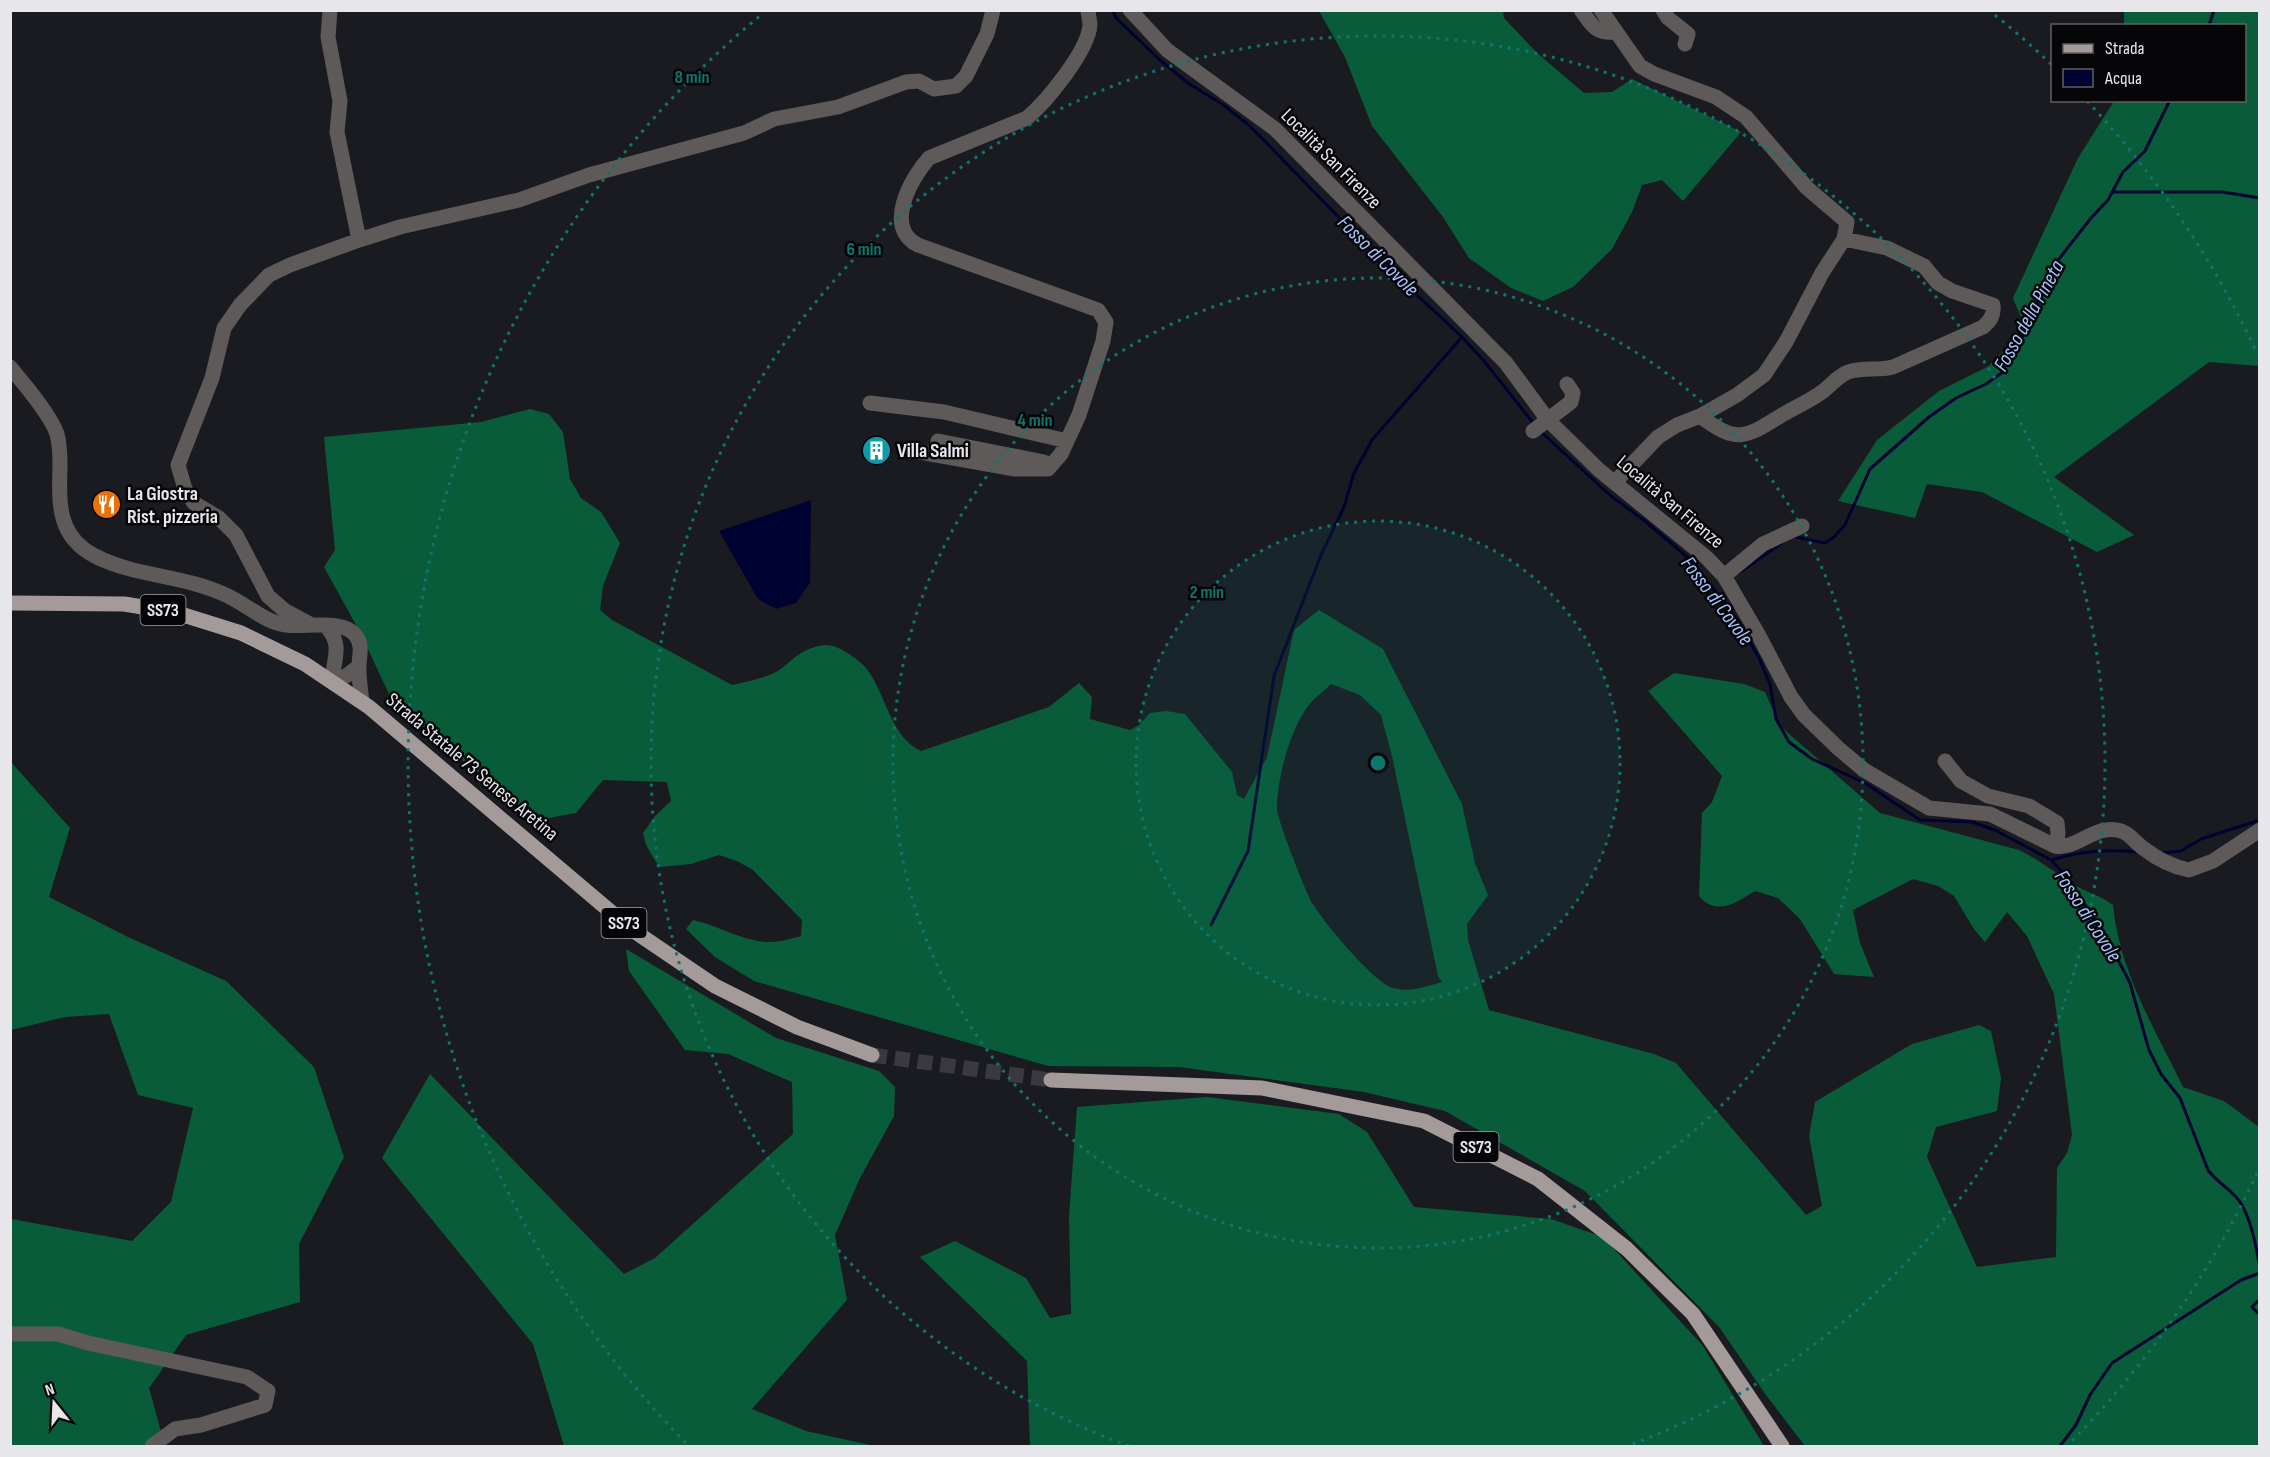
<svg xmlns="http://www.w3.org/2000/svg" width="2270" height="1457" font-family="'Sofia Sans Condensed',sans-serif">
	<rect width="100%" height="100%" fill="#1a1b21"/>
	<path fill="#095c3a" fill-rule="evenodd" d="M1319,11H1503L1504,18L1537,53L1584,93L1612,92L1632,79L1741,132L1683,201L1662,180L1642,185L1632,212L1612,249L1573,287L1543,301L1511,288L1469,258L1443,217L1372,126L1345,57Z
		M2124,11H2259V366L2209,362L2054,477L2134,535L2097,552L1982,492L1927,484L1915,518L1838,501L1877,440L1939,391L1989,366L2025,327L2013,298L2078,158L2114,101L2244,100V26L2124,25Z
		M530,409L549,414L563,432L570,479L581,498L601,512L620,543L603,586L600,610L612,620L732,685C745,682 760,679 772,674C791,665 795,651 819,646C831,643 839,648 849,654C856,659 864,664 869,672C886,697 892,738 921,751L1049,707L1079,683L1092,697L1090,719L1130,730L1139,725L1150,713L1166,711L1185,714L1232,772L1237,795L1244,799L1267,757L1294,630L1319,610L1383,649L1462,804L1475,863L1488,895L1467,924L1468,940L1489,1010L1654,1054L1676,1063L1806,1215L1822,1206L1809,1136L1815,1102L1912,1044L1979,1025L1991,1031L2001,1078L1997,1111L1936,1127L1927,1157L1977,1267L2056,1257L2057,1168L2067,1153L2072,1135L2054,994L2027,936L2007,912L1985,942L1974,929L1954,896L1938,886L1913,879L1853,910L1860,943L1874,977L1834,974L1800,919L1778,898L1755,891C1737,902 1717,917 1699,896L1702,813L1712,802L1722,776L1648,691L1674,673L1744,684L1765,692L1780,726L1880,813L2019,850C2042,861 2061,878 2084,890C2095,895 2104,898 2113,905C2119,971 2155,1029 2183,1087L2224,1101L2259,1127V1446H1805L1766,1395L1719,1327L1585,1191L1445,1111L1364,1092L1179,1067L1048,1066L754,981L715,957L686,929L693,920C715,925 736,937 758,941C772,944 787,940 801,936L802,920L753,870L737,861L719,855L691,864L659,867L646,845L643,833L655,816L671,801L667,782L603,780L576,813L537,820L395,707L361,634L324,567L335,550L324,437L481,422ZM1331,684L1360,695L1381,715L1392,756L1438,976L1442,982C1427,986 1409,993 1393,988C1374,983 1323,921 1312,903C1306,892 1277,819 1277,809C1277,779 1290,730 1308,706C1314,698 1324,691 1331,684Z
		M10,761L70,828L49,897L128,937L226,981L314,1067L344,1157L299,1244L300,1302L186,1335L149,1388L165,1446H11V1219L132,1241L171,1202L193,1108L138,1095L109,1014L65,1017L11,1030Z
		M626,949L776,1038L879,1071L895,1087L894,1116L860,1178L835,1235L847,1300L752,1409L806,1431L875,1446H564L533,1344L382,1158L430,1074L624,1274L655,1258L793,1134L792,1082L728,1054L685,1050L629,971Z
		M1207,1097L1339,1114L1367,1132L1414,1207L1551,1219L1603,1237L1703,1346L1764,1446H1030L1027,1361L920,1257L955,1241L1026,1278L1050,1318L1071,1314L1069,1216L1077,1107Z"/>
	<path fill="#000331" d="M811,500L810,583L796,603L776,609L758,599L719,531Z"/>
	<g fill="none" stroke-linecap="round" stroke-linejoin="round">
		<path stroke="#000331" stroke-width="3" d="M1112,10L1117,19L1160,60L1188,83L1222,104L1250,126L1390,270L1461,336L1484,361L1534,424
			M2209,26L2214,10
			M2112,192H2222L2260,198
			M1540,431L1611,496L1645,521L1686,556L1714,589L1738,621L1759,658L1770,684L1776,719L1789,742L1812,759L1865,783L1920,820L1972,822L1997,831L2051,860L2069,879L2114,952L2130,983L2149,1050L2161,1074L2180,1098L2208,1170C2216,1181 2227,1187 2236,1197C2250,1211 2257,1250 2260,1269
			M1796,537L1825,543L1834,537L1845,525L1870,469L1929,417L1956,398L1986,384L2003,372L2000,366L2019,343L2031,318L2048,273L2091,218L2108,200L2123,172L2145,151L2170,100
			M1740,572L1782,543
			M2162,853L2181,851L2201,839L2260,820
			M2051,860C2080,851 2107,849 2137,852
			M1211,925L1248,851L1274,676L1321,555L1344,507L1354,473L1372,440L1462,337
			M2260,1299L2252,1307L2260,1315
			M2060,1446L2076,1425L2090,1395L2112,1363L2241,1280L2260,1273"/>
		<path stroke="#39393f" stroke-width="15" stroke-dasharray="15 8" stroke-linecap="butt" d="M872,1055L1051,1080"/>
		<path stroke="#5f5a5a" stroke-width="15" d="M330,10L328,37L340,101L337,132L359,240
			M1130,10L1167,50L1275,129L1506,363L1548,420L1599,470L1707,558L1724,576L1758,634L1791,697L1804,715L1838,748L1864,770L1929,808L1990,814L2055,846C2078,850 2095,823 2121,831C2129,833 2136,843 2143,848C2156,858 2173,867 2189,870L2213,861L2260,830
			M1581,10C1593,26 1595,34 1616,32
			M1601,10L1640,66L1654,74L1716,97L1746,117L1807,188L1847,222L1844,239L1822,273L1786,342L1764,375L1737,395L1700,416L1677,425L1658,437L1615,482
			M1663,10L1668,18L1688,34L1685,44
			M10,367C24,384 50,414 57,434C60,444 60,456 60,466C59,504 57,536 95,556C136,577 184,575 226,595C246,604 264,622 286,625C305,628 343,618 356,636C364,647 358,658 359,671C359,681 361,692 362,702
			M870,403L944,412L1067,441
			M1700,416C1737,444 1745,438 1782,415C1795,407 1810,401 1822,392C1830,386 1838,376 1848,372C1863,367 1878,371 1893,367L1983,327C1991,320 1994,315 1993,305L1952,291L1938,283L1924,266L1887,248L1844,239
			M1533,431L1571,402L1573,393L1567,384
			M938,441L1044,462
			M914,451L1015,469H1048L1061,454L1079,415L1103,341L1106,322L1098,310L918,245C883,228 911,178 929,158L1027,118C1047,101 1088,51 1090,25C1090,20 1088,15 1088,10
			M1724,576L1763,544L1802,526
			M310,624L284,610L268,596L236,535L219,518L194,503L185,489L178,465L212,378L224,328L240,305L269,275L290,265L359,240L400,227L519,200L589,175L744,133L774,119L838,107L906,82L919,81L934,89L956,86L966,76L987,34L993,10
			M326,626C343,645 334,657 332,681L346,676L358,667
			M1945,761L1961,781L1988,796L2029,806L2057,823L2058,834L2055,846
			M10,1334H58L88,1343L247,1377L268,1391L265,1405L201,1425L175,1429L152,1446"/>
		<path stroke="#a39a99" stroke-width="15" d="M10,603L124,604L174,612L241,633L305,664L369,707L631,929L715,986L797,1027L872,1055
			M1051,1080L1262,1088L1424,1121L1538,1179L1627,1249L1693,1314L1782,1446"/>
	</g>
	<circle cx="1378" cy="763" r="242" fill="#0f766e" fill-opacity=".12"/>
	<g fill="none" stroke="#0f766e" stroke-width="3" stroke-dasharray="3 6">
		<circle cx="1378" cy="763" r="242"/>
		<circle cx="1378" cy="763" r="485"/>
		<path d="M1129 1446A727 727 0 1 1 1627 1446"/>
		<path d="M2257 1173A970 970 0 0 1 2070 1443M686 1443A970 970 0 0 1 761 15M1995 15A970 970 0 0 1 2052 65M2087 101A970 970 0 0 1 2257 353"/>
	</g>
	<defs>
		<symbol id="building-disc" viewBox="-11 -11 22 22"><circle r="9.5" fill="#0f9aa8" stroke="#060609"/><path d="M-4-6H4V6H1V3H-1V6H-4ZM-2.5-4.3h1.7v1.8h-1.7ZM.8-4.3h1.7v1.8H.8ZM-2.5-1h1.7V.8h-1.7ZM.8-1h1.7V.8H.8Z" fill="#fff"/></symbol>
		<symbol id="restaurant-disc" viewBox="-11 -11 22 22"><circle r="9.5" fill="#e8710a" stroke="#060609"/><path d="M-5-6h1v4h1v-4h1v4h1v-4h1v5L-1.5 .5V6h-2V.5L-5-1ZM5-6V6H3V1.5H1.5Q1.5-4 5-6Z" fill="#fff"/></symbol>
	</defs>
	<g fill-rule="evenodd">
		<use href="#building-disc" x="860" y="434" width="33" height="33"/>
		<use href="#restaurant-disc" x="90" y="488" width="33" height="33"/>
	</g>
	<g text-anchor="middle" dominant-baseline="central" stroke-width="5" stroke-linejoin="round" paint-order="stroke">
		<g fill="#060609" stroke="#a3a3a7" stroke-width="1.5">
			<rect x="140.5" y="595" width="45" height="30" rx="4.5"/>
			<rect x="601.5" y="908" width="45" height="30" rx="4.5"/>
			<rect x="1453.5" y="1132" width="45" height="30" rx="4.5"/>
		</g>
		<g font-size="18" font-weight="bold" fill="#e6e6eb">
			<text x="163" y="610">SS73</text>
			<text x="624" y="923">SS73</text>
			<text x="1476" y="1147">SS73</text>
		</g>
		<g font-size="20" fill="#e6e6eb" stroke="#060609">
			<text transform="translate(1331 159) rotate(45)">Località San Firenze</text>
			<text transform="translate(1670 502) rotate(40)">Località San Firenze</text>
			<text transform="translate(472 767) rotate(40)">Strada Statale 73 Senese Aretina</text>
		</g>
		<g font-size="20" font-weight="bold" fill="#e6e6eb" stroke="#060609" text-anchor="start">
			<text x="897" y="451">Villa Salmi</text>
			<text x="127" y="494">La Giostra<tspan x="127" dy="23">Rist. pizzeria</tspan></text>
		</g>
		<g font-size="21" font-style="italic" fill="#a6c5ff" stroke="#060609">
			<text transform="translate(1378 256) rotate(45)">Fosso di Covole</text>
			<text transform="translate(2029 316) rotate(-61)">Fosso della Pineta</text>
			<text transform="translate(1717 601) rotate(53)">Fosso di Covole</text>
			<text transform="translate(2088 916) rotate(57)">Fosso di Covole</text>
		</g>
	</g>
	<circle cx="1378" cy="763" r="9" fill="#0f766e" stroke="#060609" stroke-width="3"/>
	<g font-size="18" text-anchor="middle" font-weight="bold" fill="#0f766e" stroke="#060609" stroke-width="5" stroke-linejoin="round" paint-order="stroke">
		<text x="692" y="83">8 min</text>
		<text x="864" y="255">6 min</text>
		<text x="1035" y="426">4 min</text>
		<text x="1207" y="598">2 min</text>
	</g>
	<rect width="2270" height="1457" fill="none" stroke="#e6e6eb" stroke-width="24"/>
	<rect x="2051" y="24" width="195" height="78" fill="#060609" stroke="#606063" stroke-width="1.5"/>
	<rect x="2063" y="44" width="30" height="9" fill="#a39a99" stroke="#606063" stroke-width="1.5"/>
	<text x="2105" y="54" font-size="18" fill="#e6e6eb">Strada</text>
	<rect x="2063" y="69" width="30" height="18" fill="#000331" stroke="#606063" stroke-width="1.5"/>
	<text x="2105" y="84" font-size="18" fill="#e6e6eb">Acqua</text>
	<g transform="translate(54 1403) rotate(342)" stroke="#060609" stroke-width="4.5" paint-order="stroke">
	<path d="M0-4.5L10 22L0 15L-10 22Z" fill="#e6e6eb"/>
	<text y="-9" font-size="16" font-weight="bold" text-anchor="middle" fill="#e6e6eb">N</text>
	</g>
</svg>
